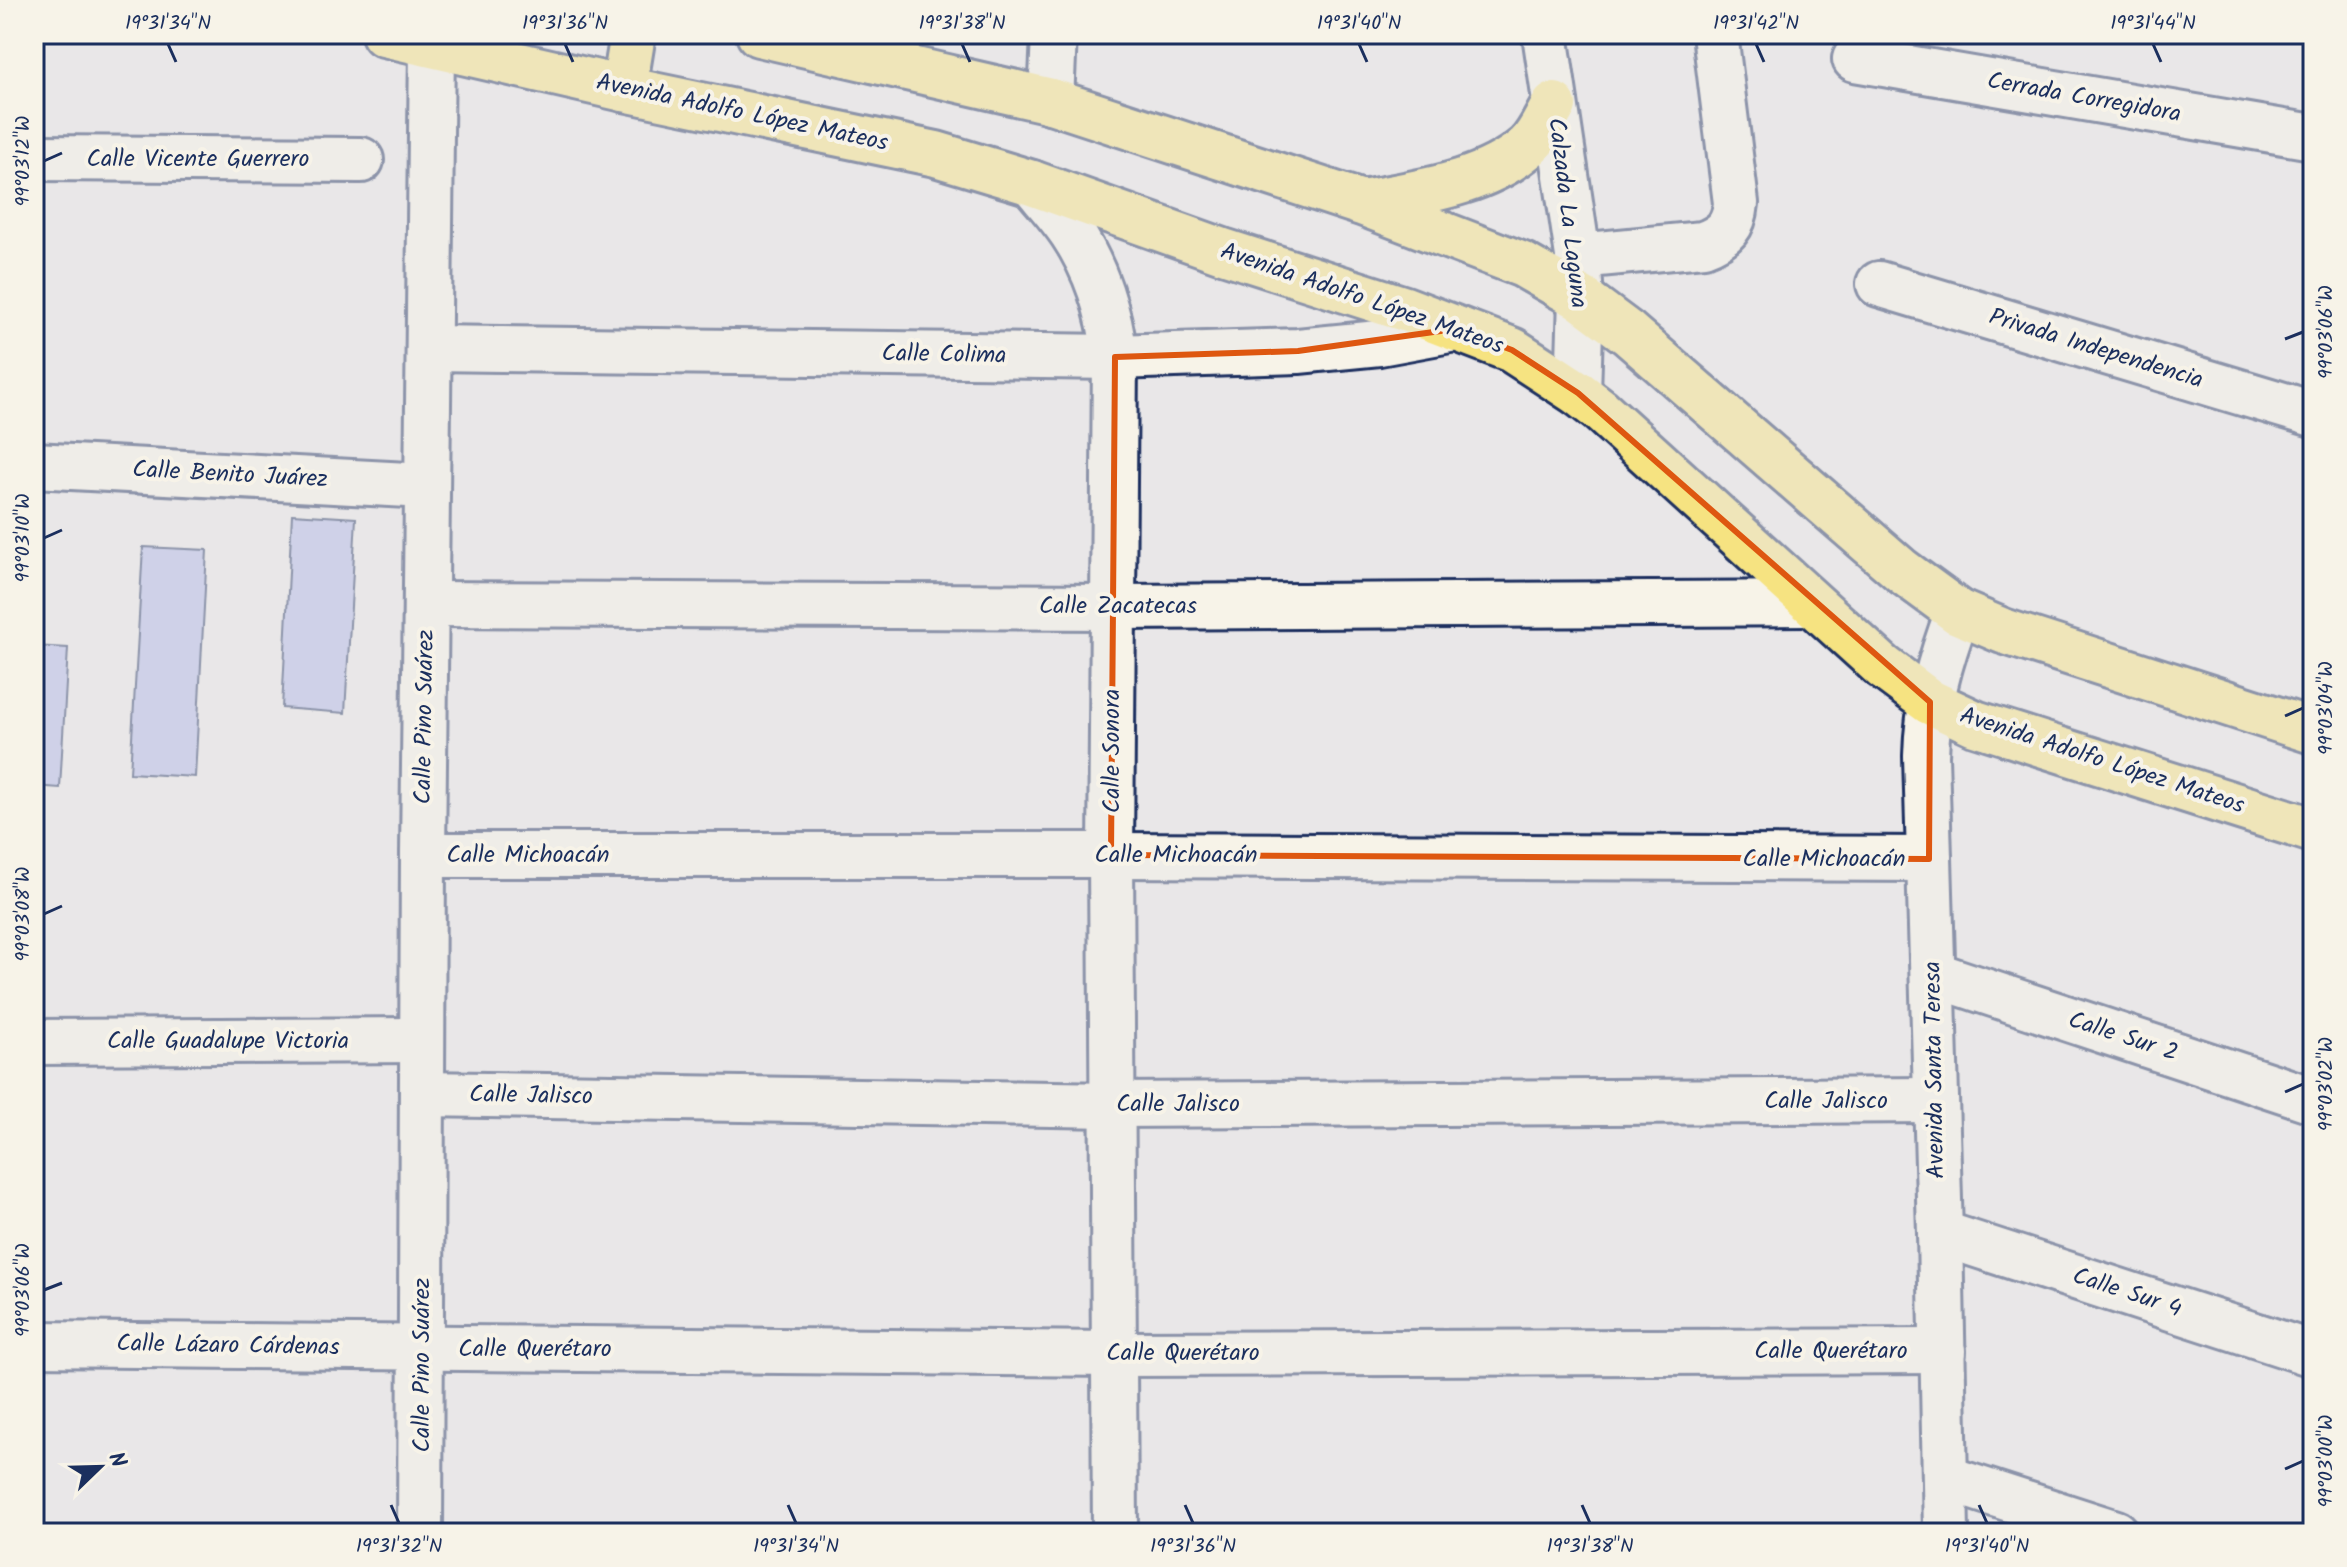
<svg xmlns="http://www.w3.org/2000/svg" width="2347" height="1567" font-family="Kalam,sans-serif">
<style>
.building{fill:#afb7e8;stroke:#1b2f5e;stroke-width:2}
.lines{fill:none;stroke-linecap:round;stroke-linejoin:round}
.minor-casing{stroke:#1b2f5e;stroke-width:50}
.major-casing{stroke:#1b2f5e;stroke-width:50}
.minor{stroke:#f7f3e8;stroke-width:44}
.major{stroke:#f6e381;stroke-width:44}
.marked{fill:none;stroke:#de5710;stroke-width:6;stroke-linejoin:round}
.ticks{fill:none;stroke:#1b2f5e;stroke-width:3}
.labels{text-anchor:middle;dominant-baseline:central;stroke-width:8;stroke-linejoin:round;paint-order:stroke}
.street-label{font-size:24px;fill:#1b2f5e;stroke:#f7f3e8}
.neatline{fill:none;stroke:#1b2f5e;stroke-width:3}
.ticks-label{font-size:20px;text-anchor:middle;fill:#1b2f5e}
</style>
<rect width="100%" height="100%" fill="#e9e7e8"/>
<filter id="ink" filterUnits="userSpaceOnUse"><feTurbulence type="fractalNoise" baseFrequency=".0125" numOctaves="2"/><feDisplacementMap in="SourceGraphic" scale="16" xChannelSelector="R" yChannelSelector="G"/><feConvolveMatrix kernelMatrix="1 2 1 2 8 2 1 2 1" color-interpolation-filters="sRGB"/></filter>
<g filter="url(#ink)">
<g class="building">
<polygon points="292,514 356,518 345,713 282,708"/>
<polygon points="143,547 207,550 195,777 130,773"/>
<polygon points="34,646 68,648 60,788 34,786"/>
</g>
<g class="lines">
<defs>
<g id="minor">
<polyline points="1545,34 1578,256 1581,298 1578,393"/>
<polyline points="1855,59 2313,137"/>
<polyline points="1051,101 1054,34"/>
<polyline points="34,158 361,160"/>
<path d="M1032,183C1045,199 1060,215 1072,233C1096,269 1110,314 1115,357L1111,855L1115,1533"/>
<path d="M1578,256L1703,244C1725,236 1734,226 1736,203L1715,34"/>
<polyline points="1879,284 2313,414"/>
<polyline points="430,348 1115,357 1298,351 1379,343 1455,329"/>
<polyline points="34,465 427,486"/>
<polyline points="426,604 1113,607 1811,603"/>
<polyline points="423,855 1111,855 1929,859"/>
<polyline points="1933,974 2313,1100"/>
<polyline points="34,1042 422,1040"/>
<polyline points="422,1094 1113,1105 1935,1100"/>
<polyline points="1940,1233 2313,1354"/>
<polyline points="34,1344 1115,1354 1943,1351"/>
<polyline points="1945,1478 2116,1533"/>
<polyline points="420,1533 423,855 432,44"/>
<path d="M1946,1533L1940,1233L1926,756C1927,705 1940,660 1958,612"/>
</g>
<g id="major">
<polyline points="384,34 624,89 936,154 1032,183 1223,251 1405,309 1512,350 1578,393 1600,410 1883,667 1930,702 1975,723 2313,830"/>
<polyline points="759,34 1051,101 1362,203 1523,265 1581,298 1628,333 1902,571 1958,612 2003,631 2313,731"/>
<polyline points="624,89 633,34"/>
<path d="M1363,203C1418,192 1483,185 1527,147C1539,136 1546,118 1554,105"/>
</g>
</defs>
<use href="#minor" class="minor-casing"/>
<use href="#major" class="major-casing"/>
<use href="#minor" class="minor"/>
<use href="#major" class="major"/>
</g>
</g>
<path d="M0 0H2347V1567H0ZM1455,329L1512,350L1578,393L1930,702L1929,859L1111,855L1115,357L1298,351Z" fill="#e9e7e8" fill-opacity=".55" fill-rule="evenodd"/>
<path class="marked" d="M1455,329L1512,350L1578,393L1930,702L1929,859L1111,855L1115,357L1298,351Z"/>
<path class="ticks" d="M168,44L176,62M565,44L573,62M962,44L970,62M1359,44L1367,62M1756,44L1764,62M2153,44L2161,62M44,161L62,153M2285,339L2303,332M44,538L62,530M2285,716L2303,708M44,914L62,906M2285,1092L2303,1084M44,1290L62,1283M2285,1469L2303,1461M391,1505L399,1523M788,1505L796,1523M1185,1505L1193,1523M1582,1505L1590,1523M1979,1505L1987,1523"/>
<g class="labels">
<g class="street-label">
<text transform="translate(2084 98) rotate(10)">Cerrada Corregidora</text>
<text transform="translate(742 113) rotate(12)">Avenida Adolfo López Mateos</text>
<text x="198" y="159">Calle Vicente Guerrero</text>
<text transform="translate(1567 213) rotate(83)">Calzada La Laguna</text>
<text transform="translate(1362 299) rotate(19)">Avenida Adolfo López Mateos</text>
<text transform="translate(2096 349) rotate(17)">Privada Independencia</text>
<text transform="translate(944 355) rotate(1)">Calle Colima</text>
<text transform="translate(230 475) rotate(3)">Calle Benito Juárez</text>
<text x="1118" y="606">Calle Zacatecas</text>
<text transform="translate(425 717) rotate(-89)">Calle Pino Suárez</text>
<text transform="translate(1112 751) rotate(-90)">Calle Sonora</text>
<text transform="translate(2102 761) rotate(18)">Avenida Adolfo López Mateos</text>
<text x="528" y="855">Calle Michoacán</text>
<text x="1176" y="855">Calle Michoacán</text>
<text x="1824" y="859">Calle Michoacán</text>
<text transform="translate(2123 1037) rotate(18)">Calle Sur 2</text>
<text x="228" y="1041">Calle Guadalupe Victoria</text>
<text transform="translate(1935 1070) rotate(-91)">Avenida Santa Teresa</text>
<text transform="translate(531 1096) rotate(1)">Calle Jalisco</text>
<text x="1826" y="1101">Calle Jalisco</text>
<text x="1178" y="1104">Calle Jalisco</text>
<text transform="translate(2127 1293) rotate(18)">Calle Sur 4</text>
<text transform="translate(228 1346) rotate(1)">Calle Lázaro Cárdenas</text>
<text x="535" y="1349">Calle Querétaro</text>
<text x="1831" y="1351">Calle Querétaro</text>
<text x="1183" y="1353">Calle Querétaro</text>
<text transform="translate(422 1365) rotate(-90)">Calle Pino Suárez</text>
</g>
</g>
<rect width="2347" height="1567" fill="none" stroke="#f7f3e8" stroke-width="88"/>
<g transform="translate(100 1467) rotate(67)" stroke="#f7f3e8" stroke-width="6" paint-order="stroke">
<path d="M0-6L14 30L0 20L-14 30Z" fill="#1b2f5e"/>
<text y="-12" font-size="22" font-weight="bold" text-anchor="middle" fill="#1b2f5e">N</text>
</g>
<rect x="44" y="44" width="2259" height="1479" class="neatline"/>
<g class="ticks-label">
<text x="168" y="29">19°31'34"N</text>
<text x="565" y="29">19°31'36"N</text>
<text x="962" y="29">19°31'38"N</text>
<text x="1359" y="29">19°31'40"N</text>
<text x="1756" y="29">19°31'42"N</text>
<text x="2153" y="29">19°31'44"N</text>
<text transform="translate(22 161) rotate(-90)" y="7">99°03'12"W</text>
<text transform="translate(2325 332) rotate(-90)" y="7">99°03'06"W</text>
<text transform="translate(22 538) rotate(-90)" y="7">99°03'10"W</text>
<text transform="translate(2325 708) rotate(-90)" y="7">99°03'04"W</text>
<text transform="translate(22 914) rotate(-90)" y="7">99°03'08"W</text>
<text transform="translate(2325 1084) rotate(-90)" y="7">99°03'02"W</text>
<text transform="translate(22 1290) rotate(-90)" y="7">99°03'06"W</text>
<text transform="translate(2325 1461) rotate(-90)" y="7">99°03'00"W</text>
<text x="399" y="1552">19°31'32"N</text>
<text x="796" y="1552">19°31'34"N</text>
<text x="1193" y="1552">19°31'36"N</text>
<text x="1590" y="1552">19°31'38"N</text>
<text x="1987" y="1552">19°31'40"N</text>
</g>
</svg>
